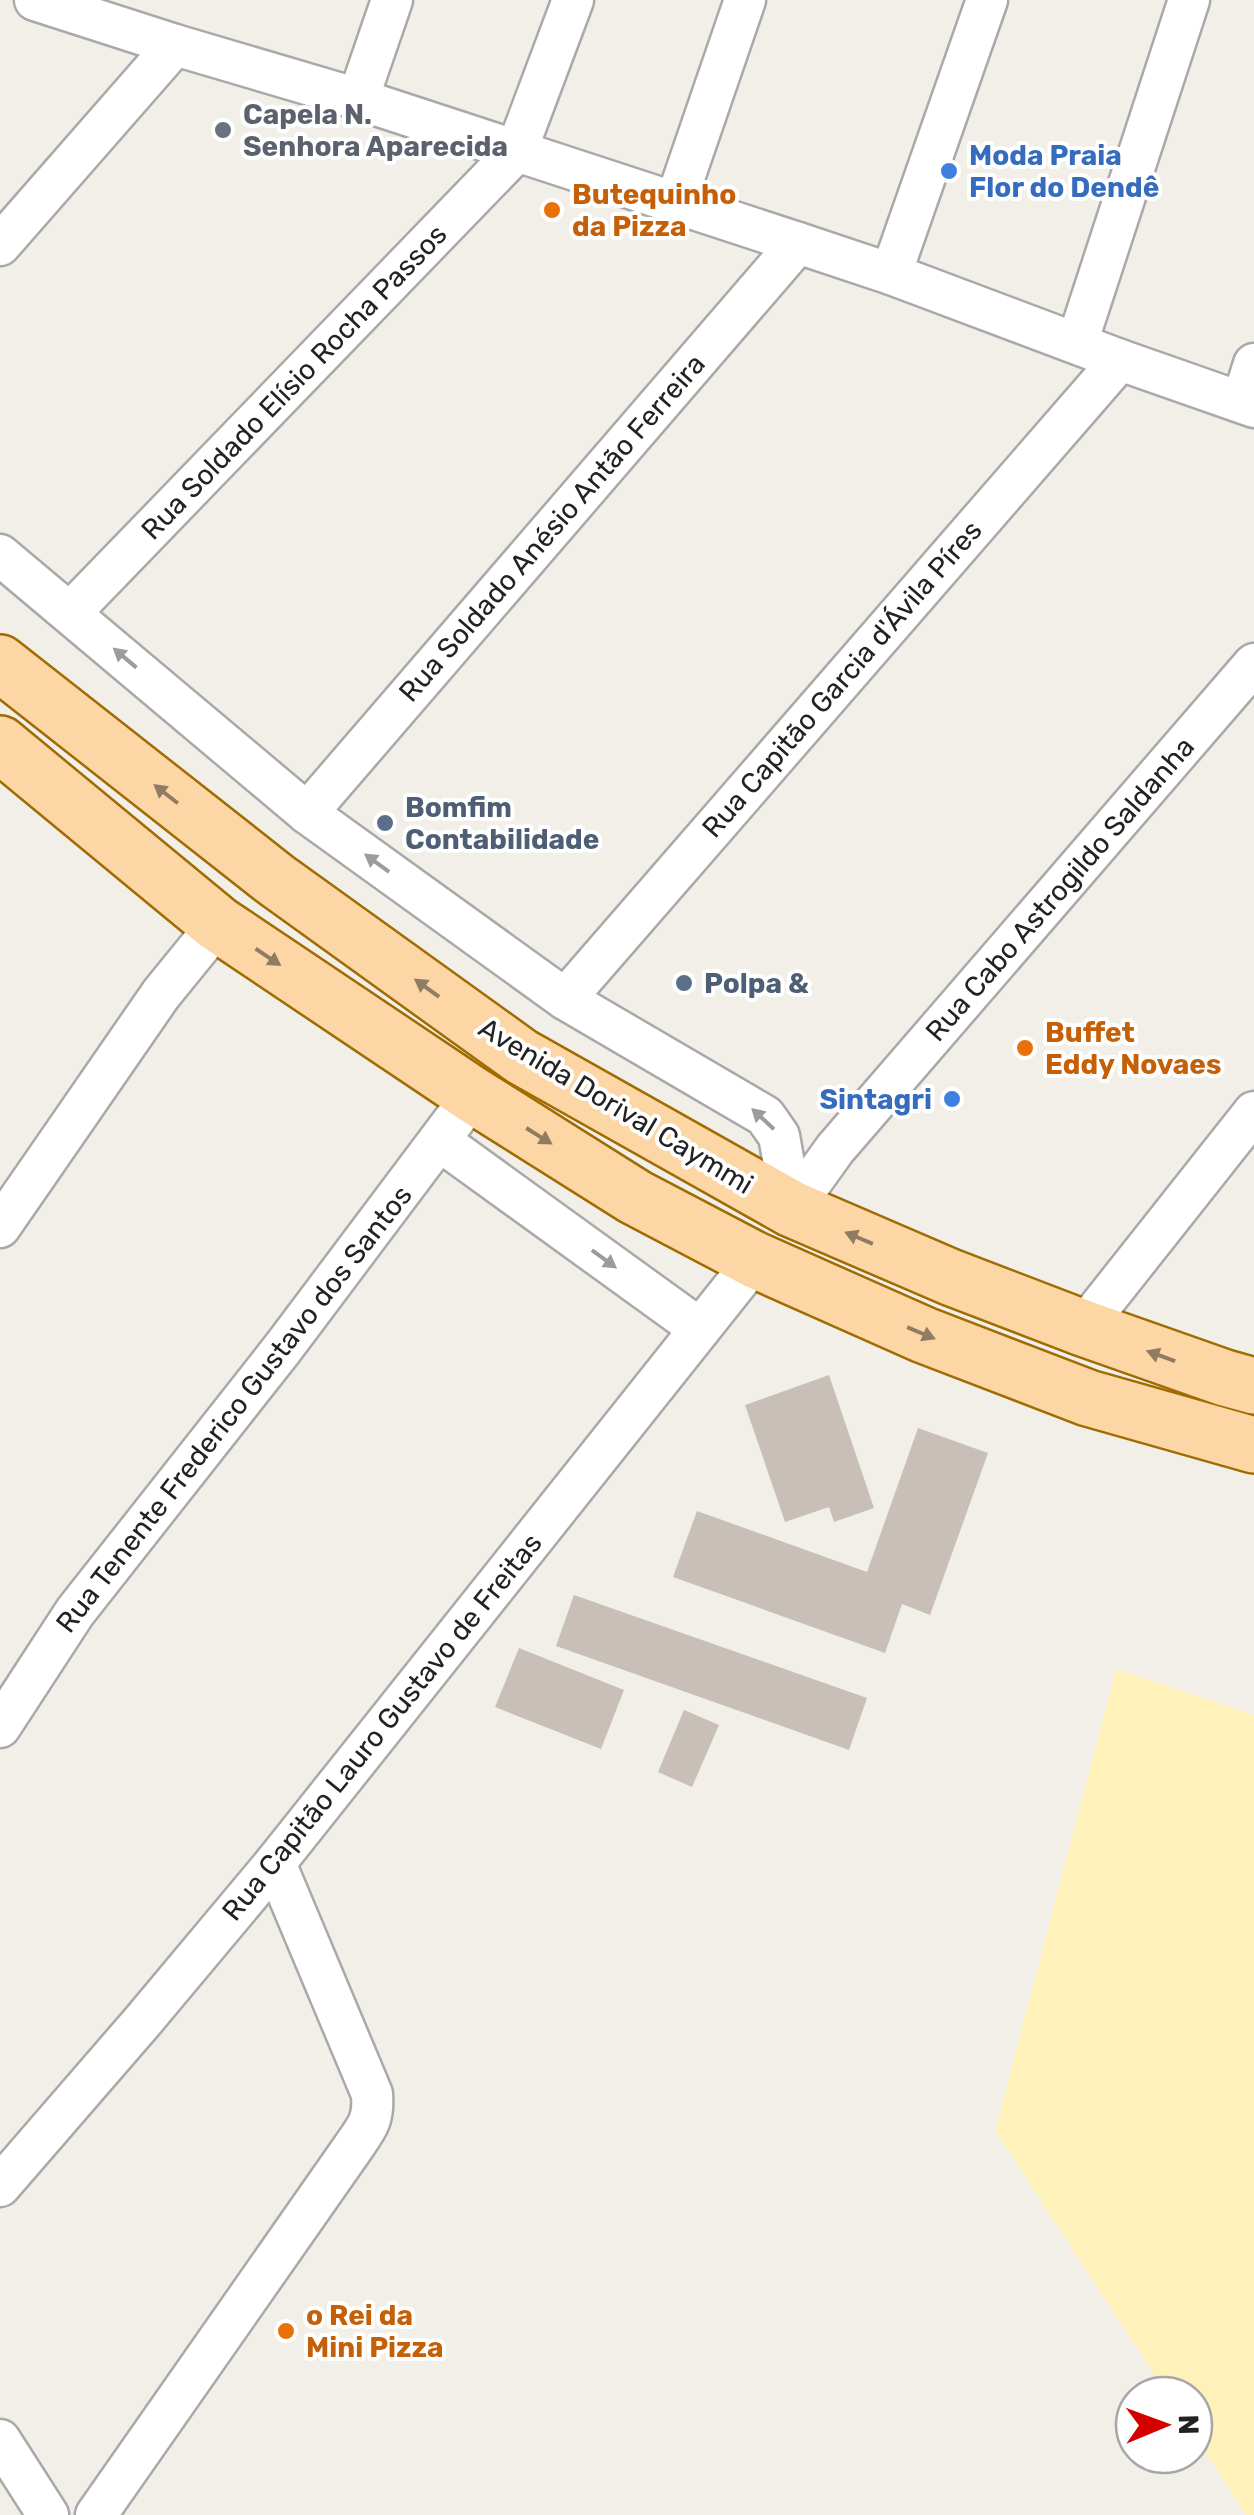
<svg xmlns="http://www.w3.org/2000/svg" width="1254" height="2515" font-family="Rubik,sans-serif">
<style>
.sand{fill:#fff1ba}
.building{fill:#c7bfb8}
.lines{fill:none;stroke-linecap:round;stroke-linejoin:round}
.minor-casing{stroke:#a9a9a9;stroke-width:45}
.primary-casing{stroke:#a06b00;stroke-width:60}
.minor{stroke:#fff;stroke-width:40}
.primary{stroke:#fcd6a4;stroke-width:55}
.oneway{fill:#9c9c9c}
.oneway2{fill:#8f7c63}
.worship-dot{fill:#6b7280;stroke:#fff;stroke-width:4}
.shop-dot{fill:#3f7fe0;stroke:#fff;stroke-width:4}
.food-dot{fill:#e8710a;stroke:#fff;stroke-width:4}
.service-dot{fill:#5c6f8a;stroke:#fff;stroke-width:4}
.labels{text-anchor:middle;dominant-baseline:central;stroke-width:8;stroke-linejoin:round;paint-order:stroke}
.worship-label{font-size:28px;font-weight:bold;fill:#5b616d;stroke:#fff;text-anchor:start}
.shop-label{font-size:28px;font-weight:bold;fill:#366cbe;stroke:#fff;text-anchor:start}
.food-label{font-size:28px;font-weight:bold;fill:#c56008;stroke:#fff;text-anchor:start}
.street-label{font-size:28px;fill:#222;stroke:#fff}
.service-label{font-size:28px;font-weight:bold;fill:#4e5e75;stroke:#fff;text-anchor:start}
</style>
<rect width="100%" height="100%" fill="#f2efe9"/>
<polygon class="sand" points="1116,1669 1254,1715 1254,2515 1246,2515 1194,2435 1194,2395 1168,2395 995,2131"/>
<g class="building">
<polygon points="829,1375 874,1508 834,1522 829,1507 785,1522 745,1405"/>
<polygon points="918,1428 988,1453 930,1615 902,1604 885,1653 673,1577 697,1511 867,1572"/>
<polygon points="574,1595 867,1698 849,1750 556,1646"/>
<polygon points="519,1648 624,1690 601,1749 495,1707"/>
<polygon points="684,1710 719,1725 692,1787 658,1772"/>
</g>
<g class="lines">
<defs>
<g id="minor">
<polyline points="35,0 175,45 358,99 798,243 891,274 1120,360 1254,407"/>
<polyline points="358,99 392,0"/>
<polyline points="675,204 745,0"/>
<polyline points="0,245 175,45"/>
<polyline points="891,274 987,0"/>
<polyline points="1077,343 1189,0"/>
<polyline points="1242,402 1254,364"/>
<polyline points="0,555 307,813 565,999 765,1116 779,1136 792,1209"/>
<polyline points="71,612 516,152 573,0"/>
<polyline points="307,813 798,243"/>
<polyline points="565,999 1120,360"/>
<polyline points="440,1141 700,1329"/>
<polyline points="792,1209 835,1149 1254,664"/>
<polyline points="0,1227 161,994 218,924"/>
<polyline points="1083,1328 1254,1112"/>
<polyline points="0,1727 75,1612 283,1348 473,1095"/>
<polyline points="0,2186 142,2022 275,1863 755,1260"/>
<polyline points="0,2440 48,2515"/>
<path d="M96,2515L352,2149C367,2127 374,2121 372,2094L275,1863"/>
</g>
<g id="primary">
<polyline points="0,663 276,880 522,1057 792,1209 950,1277 1083,1328 1225,1378 1254,1386"/>
<polyline points="0,744 218,924 473,1095 635,1197 755,1260 924,1335 1088,1398 1254,1445"/>
</g>
</defs>
<use href="#minor" class="minor-casing"/>
<use href="#primary" class="primary-casing"/>
<use href="#minor" class="minor"/>
<use href="#primary" class="primary"/>
</g>
<defs><path id="oneway-solid" d="M-6-.8H1V-3.2L6.5 0L1 3.2V.8H-6Z" transform="scale(2.5)"/></defs>
<g class="oneway">
<use href="#oneway-solid" transform="translate(125 658) rotate(-140)"/>
<use href="#oneway-solid" transform="translate(377 863) rotate(-144)"/>
<use href="#oneway-solid" transform="translate(763 1119) rotate(-137)"/>
<use href="#oneway-solid" transform="translate(604 1259) rotate(36)"/>
</g>
<g class="oneway2">
<use href="#oneway-solid" transform="translate(166 794) rotate(-142)"/>
<use href="#oneway-solid" transform="translate(268 957) rotate(34)"/>
<use href="#oneway-solid" transform="translate(427 988) rotate(-144)"/>
<use href="#oneway-solid" transform="translate(539 1136) rotate(32)"/>
<use href="#oneway-solid" transform="translate(859 1238) rotate(-157)"/>
<use href="#oneway-solid" transform="translate(921 1333) rotate(23)"/>
<use href="#oneway-solid" transform="translate(1161 1356) rotate(-160)"/>
</g>
<circle class="worship-dot" cx="223" cy="130" r="10"/>
<g class="shop-dot">
<circle cx="949" cy="171" r="10"/>
<circle cx="952" cy="1099" r="10"/>
</g>
<g class="food-dot">
<circle cx="552" cy="210" r="10"/>
<circle cx="1025" cy="1048" r="10"/>
<circle cx="286" cy="2331" r="10"/>
</g>
<g class="service-dot">
<circle cx="385" cy="823" r="10"/>
<circle cx="684" cy="983" r="10"/>
</g>
<g class="labels">
<g class="worship-label">
<text x="243" y="114">Capela N.<tspan x="243" dy="32">Senhora Aparecida</tspan></text>
</g>
<g class="shop-label">
<text x="969" y="155">Moda Praia<tspan x="969" dy="32">Flor do Dendê</tspan></text>
<text x="932" y="1099" text-anchor="end">Sintagri</text>
</g>
<g class="food-label">
<text x="572" y="194">Butequinho<tspan x="572" dy="32">da Pizza</tspan></text>
<text x="1045" y="1032">Buffet<tspan x="1045" dy="32">Eddy Novaes</tspan></text>
<text x="306" y="2315">o Rei da<tspan x="306" dy="32">Mini Pizza</tspan></text>
</g>
<g class="street-label">
<text transform="translate(294 382) rotate(-46)">Rua Soldado Elísio Rocha Passos</text>
<text transform="translate(552 528) rotate(-49)">Rua Soldado Anésio Antão Ferreira</text>
<text transform="translate(842 679) rotate(-49)">Rua Capitão Garcia d'Ávila Píres</text>
<text transform="translate(1060 889) rotate(-49)">Rua Cabo Astrogildo Saldanha</text>
<text transform="translate(616 1106) rotate(31)">Avenida Dorival Caymmi</text>
<text transform="translate(234 1409) rotate(-52)">Rua Tenente Frederico Gustavo dos Santos</text>
<text transform="translate(382 1727) rotate(-51)">Rua Capitão Lauro Gustavo de Freitas</text>
</g>
<g class="service-label">
<text x="405" y="807">Bomfim<tspan x="405" dy="32">Contabilidade</tspan></text>
<text x="704" y="983">Polpa &amp;</text>
</g>
</g>
<g transform="translate(1164 2425) rotate(89)"><circle r="48" fill="#ffffff" stroke="#a7a7a7" stroke-width="2.5"/>
<path d="M0-8L18 38L0 25L-18 38Z" fill="#d40000"/>
<text y="-15" font-size="28" font-weight="bold" text-anchor="middle" fill="#222222">N</text>
</g>
</svg>
